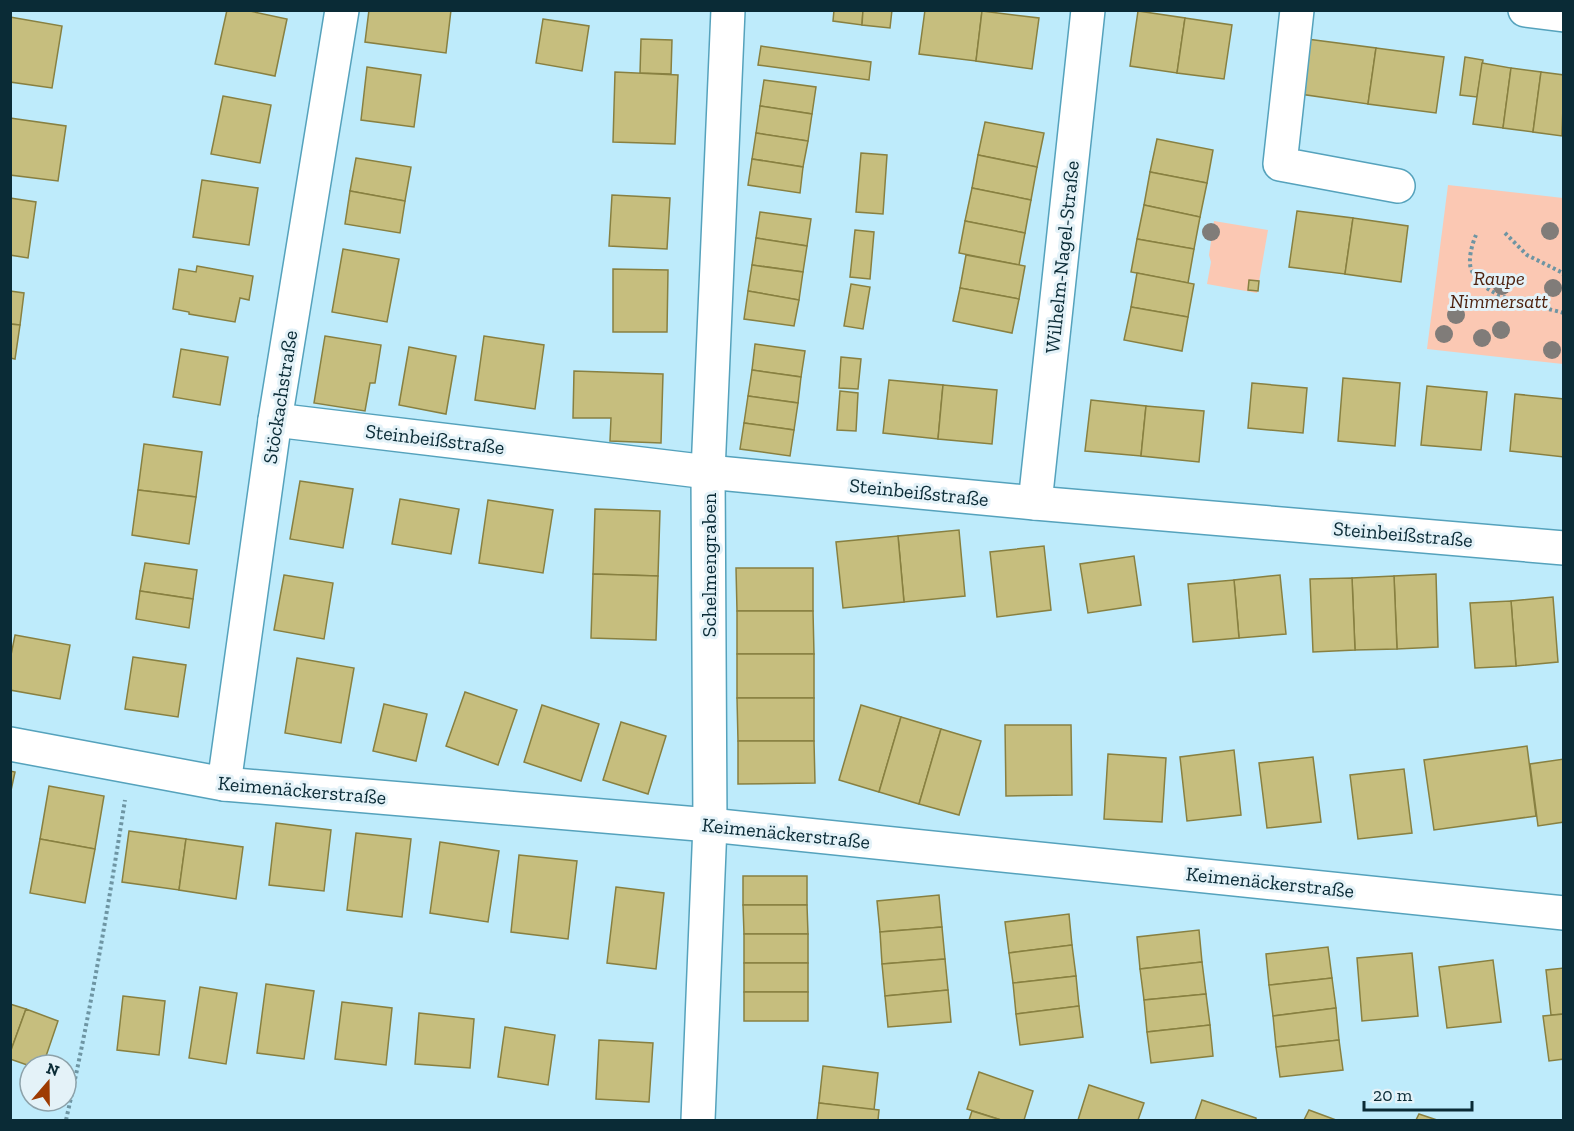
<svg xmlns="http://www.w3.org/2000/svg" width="1574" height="1131" font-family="'Zilla Slab',serif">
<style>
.green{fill:#fbc8b3}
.building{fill:#c6be7e;stroke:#888041;stroke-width:1.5}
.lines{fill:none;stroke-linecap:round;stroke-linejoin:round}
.minor-casing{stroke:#55a2bc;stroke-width:36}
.path{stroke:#6e95a3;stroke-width:4;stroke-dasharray:3 3;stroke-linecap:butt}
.minor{stroke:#fff;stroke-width:33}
.tree{fill:#807c79}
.labels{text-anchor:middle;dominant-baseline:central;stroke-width:6;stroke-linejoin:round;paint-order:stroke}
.street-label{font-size:20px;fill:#0a2b36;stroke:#e4f2f8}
.park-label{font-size:20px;font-style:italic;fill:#4d210e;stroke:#e4f2f8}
</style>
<rect width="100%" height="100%" fill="#beebfb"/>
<g class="green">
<polygon points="1448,185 1563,198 1563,364 1427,349"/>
<polygon points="1214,221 1268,230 1257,293 1207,284 1211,262 1209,255"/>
</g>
<g class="building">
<polygon points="227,10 245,10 287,19 275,76 215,64"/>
<polygon points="369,10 451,10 446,53 365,42"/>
<polygon points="834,10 863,10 862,25 833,21"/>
<polygon points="863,10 892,10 890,28 862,25"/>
<polygon points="925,10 982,11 976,61 919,54"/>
<polygon points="982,11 1039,18 1032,69 976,61"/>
<polygon points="1138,11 1185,18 1177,73 1130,66"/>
<polygon points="10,17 62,26 52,88 10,82"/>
<polygon points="1185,18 1232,25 1224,79 1177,73"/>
<polygon points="543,19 589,26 582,71 536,63"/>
<polygon points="641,39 672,40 671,74 640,73"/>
<polygon points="1307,39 1376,48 1368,104 1300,94"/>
<polygon points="761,46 871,62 869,80 758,65"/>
<polygon points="1376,48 1444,57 1436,113 1368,104"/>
<polygon points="1465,57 1483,60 1477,97 1460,95"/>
<polygon points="1482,63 1511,68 1503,128 1473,124"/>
<polygon points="367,67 421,75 414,127 361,120"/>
<polygon points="1511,68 1541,72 1533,132 1503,128"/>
<polygon points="615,72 678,75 675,144 613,142"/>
<polygon points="1541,72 1564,75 1562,136 1533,132"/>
<polygon points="764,80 816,87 812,114 760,106"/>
<polygon points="223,96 271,105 260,163 211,154"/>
<polygon points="760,106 812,114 808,141 756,133"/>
<polygon points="10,118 66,126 58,181 10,175"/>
<polygon points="985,122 1044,133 1037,167 978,155"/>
<polygon points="756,133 808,141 803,167 752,159"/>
<polygon points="1157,139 1213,150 1207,183 1150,172"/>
<polygon points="861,153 887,155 883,214 856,212"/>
<polygon points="978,155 1037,167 1031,200 972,188"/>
<polygon points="356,158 411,167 405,201 350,191"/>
<polygon points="752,159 803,167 800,193 748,185"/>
<polygon points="1150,172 1207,183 1200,217 1144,205"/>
<polygon points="202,180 258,188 249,245 193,237"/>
<polygon points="972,188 1031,200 1025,233 965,221"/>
<polygon points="350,191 405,201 400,233 345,224"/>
<polygon points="612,195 670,198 667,249 609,246"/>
<polygon points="10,198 36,202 28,258 10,255"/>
<polygon points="1144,205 1200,217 1194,249 1137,239"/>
<polygon points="1297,211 1353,218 1345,274 1289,267"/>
<polygon points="760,212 811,219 807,246 756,238"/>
<polygon points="1353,218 1408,226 1401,282 1345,274"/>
<polygon points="965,221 1025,233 1019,265 959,253"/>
<polygon points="855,230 874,232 870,279 850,277"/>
<polygon points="756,238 807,246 803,272 752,265"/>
<polygon points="1137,239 1194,249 1188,283 1131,272"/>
<polygon points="343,249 399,259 387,322 332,312"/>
<polygon points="966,255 1025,266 1019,299 960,288"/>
<polygon points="752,265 803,272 799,300 748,291"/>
<polygon points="197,266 253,276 249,300 240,298 235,322 189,314 189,312 173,309 179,269 196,272"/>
<polygon points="613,269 668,270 667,332 613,332"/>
<polygon points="1137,273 1194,284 1188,317 1131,307"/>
<polygon points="1249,280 1259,281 1258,291 1248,290"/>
<polygon points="851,284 870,287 863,329 844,326"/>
<polygon points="960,288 1019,299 1012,333 953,321"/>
<polygon points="10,291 24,293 20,325 10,324"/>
<polygon points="748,291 799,300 794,326 744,319"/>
<polygon points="1131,307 1188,317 1182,351 1124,340"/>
<polygon points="10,324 20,325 15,359 10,358"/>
<polygon points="325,336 381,345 375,383 370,383 365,411 314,403"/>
<polygon points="484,336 544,345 535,409 475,400"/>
<polygon points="755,344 805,351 801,377 752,370"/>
<polygon points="409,347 456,356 446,414 399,405"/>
<polygon points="181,349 228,357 220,405 173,397"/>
<polygon points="841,357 861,359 858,389 839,388"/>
<polygon points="752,370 801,377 798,403 748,396"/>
<polygon points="574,371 663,374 661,443 610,441 611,418 573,418"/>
<polygon points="1343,378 1400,383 1395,446 1338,441"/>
<polygon points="889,380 943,385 938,439 883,433"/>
<polygon points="1252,383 1307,388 1303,433 1248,428"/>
<polygon points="943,385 997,390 992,444 938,439"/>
<polygon points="1427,386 1487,392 1481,450 1421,445"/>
<polygon points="840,391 858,393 856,431 837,430"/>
<polygon points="1515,394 1564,399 1564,457 1510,451"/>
<polygon points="748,396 798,403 794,430 744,423"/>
<polygon points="1091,400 1146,406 1141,456 1085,451"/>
<polygon points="1146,406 1204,411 1199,462 1141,456"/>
<polygon points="744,423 794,430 790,456 740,449"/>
<polygon points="144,444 202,452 196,497 138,490"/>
<polygon points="300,481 353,489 343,548 290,539"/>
<polygon points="138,490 196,497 189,544 132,535"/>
<polygon points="400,499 459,509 451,554 392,544"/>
<polygon points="488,500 553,510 543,573 479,563"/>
<polygon points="595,509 660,511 658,576 593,574"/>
<polygon points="959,530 965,596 904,602 898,536"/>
<polygon points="898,536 904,602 843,608 836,542"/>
<polygon points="1044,546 1051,610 997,617 990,552"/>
<polygon points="1134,556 1141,605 1088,613 1080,564"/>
<polygon points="145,563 197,570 193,599 140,591"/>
<polygon points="736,568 813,568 813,611 737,611"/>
<polygon points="593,574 658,576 656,640 591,638"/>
<polygon points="1436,574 1438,647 1397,649 1394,576"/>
<polygon points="284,575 333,583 324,639 274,630"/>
<polygon points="1280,575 1286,634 1239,638 1234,580"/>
<polygon points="1394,576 1397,649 1355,650 1352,578"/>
<polygon points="1352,578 1355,650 1313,652 1310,579"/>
<polygon points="1234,580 1239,638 1193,642 1188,584"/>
<polygon points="140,591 193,599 189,628 136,619"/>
<polygon points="1553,597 1558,662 1516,666 1511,601"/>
<polygon points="1511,601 1516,666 1475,668 1470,603"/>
<polygon points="737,611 813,611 814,654 737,654"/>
<polygon points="15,635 70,645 60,699 10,690 10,660"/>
<rect x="737" y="654" width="77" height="44"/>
<polygon points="133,657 186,665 178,717 125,709"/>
<polygon points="297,658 354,668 341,743 285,733"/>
<polygon points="465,692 517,710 498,765 446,746"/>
<polygon points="737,698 814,698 814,741 738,741"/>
<polygon points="384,704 427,714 416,761 373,751"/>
<polygon points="542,705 599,724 581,781 524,762"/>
<polygon points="861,705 901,717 879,792 839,780"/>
<polygon points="901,717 941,729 919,804 879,792"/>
<polygon points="621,722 666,736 648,794 603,780"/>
<polygon points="1005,725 1071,725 1072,795 1006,796"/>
<polygon points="941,729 981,741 959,815 919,804"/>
<polygon points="738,741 814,741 815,783 738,784"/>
<polygon points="1527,746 1536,816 1434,830 1424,760"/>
<polygon points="1234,750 1241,815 1187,821 1180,757"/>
<polygon points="1108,754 1166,758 1162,822 1104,819"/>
<polygon points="1313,757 1321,822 1267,828 1259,763"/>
<polygon points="1564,759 1564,822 1538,826 1530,764"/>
<polygon points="1404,769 1412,833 1358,839 1350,775"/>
<polygon points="10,771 15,772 10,795"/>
<polygon points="49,786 104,796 95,849 40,839"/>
<polygon points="276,823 331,830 324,891 269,885"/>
<polygon points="129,831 186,839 179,890 122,882"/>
<polygon points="356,833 411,839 402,917 347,910"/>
<polygon points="40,839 95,849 85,903 30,893"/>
<polygon points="186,839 243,847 236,899 179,890"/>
<polygon points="440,842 499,851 488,922 430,913"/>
<polygon points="519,855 577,861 568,939 511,932"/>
<rect x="743" y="876" width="64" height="29"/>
<polygon points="616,887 664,893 656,969 607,963"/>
<polygon points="939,895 942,927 880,932 877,901"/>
<polygon points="743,905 807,905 808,934 744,934"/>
<polygon points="1069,914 1072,945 1009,953 1005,922"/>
<polygon points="942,927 945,959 882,964 880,932"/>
<polygon points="1199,930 1202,962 1140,969 1137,937"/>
<rect x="744" y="934" width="64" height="29"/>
<polygon points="1072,945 1076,976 1013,983 1009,953"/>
<polygon points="1328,947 1332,978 1269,985 1266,954"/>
<polygon points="1412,953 1418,1016 1362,1021 1357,958"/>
<polygon points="945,959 948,990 885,996 882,964"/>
<polygon points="1493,960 1501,1022 1447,1028 1439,967"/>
<polygon points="1202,962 1206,994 1144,1000 1140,969"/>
<rect x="744" y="963" width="64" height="29"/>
<polygon points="1564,968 1564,1014 1551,1015 1546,970"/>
<polygon points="1076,976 1079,1006 1016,1014 1013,983"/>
<polygon points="1332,978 1336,1008 1273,1016 1269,985"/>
<polygon points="266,984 314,991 304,1059 257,1053"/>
<polygon points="200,987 237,993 226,1064 189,1058"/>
<polygon points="948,990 951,1022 888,1027 885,996"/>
<rect x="744" y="992" width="64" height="29"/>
<polygon points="1206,994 1210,1025 1147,1032 1144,1000"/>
<polygon points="123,996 165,1001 159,1055 117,1050"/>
<polygon points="342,1002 392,1008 386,1065 335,1059"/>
<polygon points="10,1004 26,1009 10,1053"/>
<polygon points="1079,1006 1083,1037 1020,1045 1016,1014"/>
<polygon points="1336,1008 1339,1040 1276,1047 1273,1016"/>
<polygon points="26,1009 58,1021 43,1065 30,1066 10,1059 10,1053"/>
<polygon points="419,1013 474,1019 470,1068 415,1064"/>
<polygon points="1564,1014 1564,1059 1549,1061 1543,1016"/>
<polygon points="1210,1025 1213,1056 1151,1063 1147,1032"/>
<polygon points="505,1027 555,1035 548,1085 498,1077"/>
<polygon points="599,1040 653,1043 649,1102 596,1099"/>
<polygon points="1339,1040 1343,1070 1280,1077 1276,1047"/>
<polygon points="823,1066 878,1073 874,1110 819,1103"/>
<polygon points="979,1072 1033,1091 1024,1120 1001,1120 967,1109"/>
<polygon points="1089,1085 1144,1103 1138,1120 1078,1120"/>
<polygon points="1202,1100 1256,1118 1256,1120 1195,1120"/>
<polygon points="819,1103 879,1110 878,1120 817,1120"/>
<polygon points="1309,1110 1336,1120 1304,1120"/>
<polygon points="972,1111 1001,1120 969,1120"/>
<polygon points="1419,1114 1437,1120 1416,1120"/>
</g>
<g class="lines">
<defs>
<g id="minor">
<polyline points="1297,10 1280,164 1398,186"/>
<polyline points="1525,10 1564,15"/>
<polyline points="275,420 708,472 1035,503 1564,548"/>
<polyline points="1035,503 1088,10"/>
<polyline points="10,744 224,784 710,825 1564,913"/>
<polyline points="224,784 275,420 342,10"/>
<polyline points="698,1120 710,825 708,472 728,10"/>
</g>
</defs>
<use href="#minor" class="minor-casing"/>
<g class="path">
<polyline points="1505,233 1527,255 1561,272 1564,275"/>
<path d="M1476,235C1472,244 1467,262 1472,271C1488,302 1534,304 1564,313"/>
<path d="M66,1120C90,1015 108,908 125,800"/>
</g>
<use href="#minor" class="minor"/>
</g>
<g class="tree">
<circle cx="1550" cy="231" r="9"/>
<circle cx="1211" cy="232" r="9"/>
<circle cx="1502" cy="286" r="9"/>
<circle cx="1553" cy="288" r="9"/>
<circle cx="1456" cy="315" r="9"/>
<circle cx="1501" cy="330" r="9"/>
<circle cx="1444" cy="334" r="9"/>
<circle cx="1482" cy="338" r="9"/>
<circle cx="1552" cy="350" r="9"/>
</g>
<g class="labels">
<g class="street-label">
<text transform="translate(1062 257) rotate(-84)">Wilhelm-Nagel-Straße</text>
<text transform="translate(280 397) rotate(-81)">Stöckachstraße</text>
<text transform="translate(435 439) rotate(7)">Steinbeißstraße</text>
<text transform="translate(919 492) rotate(6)">Steinbeißstraße</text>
<text transform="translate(1403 534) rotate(5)">Steinbeißstraße</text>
<text transform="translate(709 565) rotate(-90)">Schelmengraben</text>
<text transform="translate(302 790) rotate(5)">Keimenäckerstraße</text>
<text transform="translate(786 833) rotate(6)">Keimenäckerstraße</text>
<text transform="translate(1270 882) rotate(6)">Keimenäckerstraße</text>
</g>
<g class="park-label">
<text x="1499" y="278">Raupe<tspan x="1499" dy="23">Nimmersatt</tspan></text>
</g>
</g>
<rect width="1574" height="1131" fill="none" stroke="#0a2b36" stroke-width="24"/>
<g transform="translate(48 1083) rotate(20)"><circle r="28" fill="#e4f2f8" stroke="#8da2aa" stroke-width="1.5"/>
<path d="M0-4.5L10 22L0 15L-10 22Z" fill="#9e3b02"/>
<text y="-9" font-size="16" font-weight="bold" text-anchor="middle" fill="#0a2b36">N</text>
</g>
<path d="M1364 1101v9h108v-9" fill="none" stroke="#0a2b36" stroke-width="3"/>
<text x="1373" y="1101" font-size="18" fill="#0a2b36" stroke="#e4f2f8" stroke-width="4.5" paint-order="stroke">20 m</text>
</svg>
